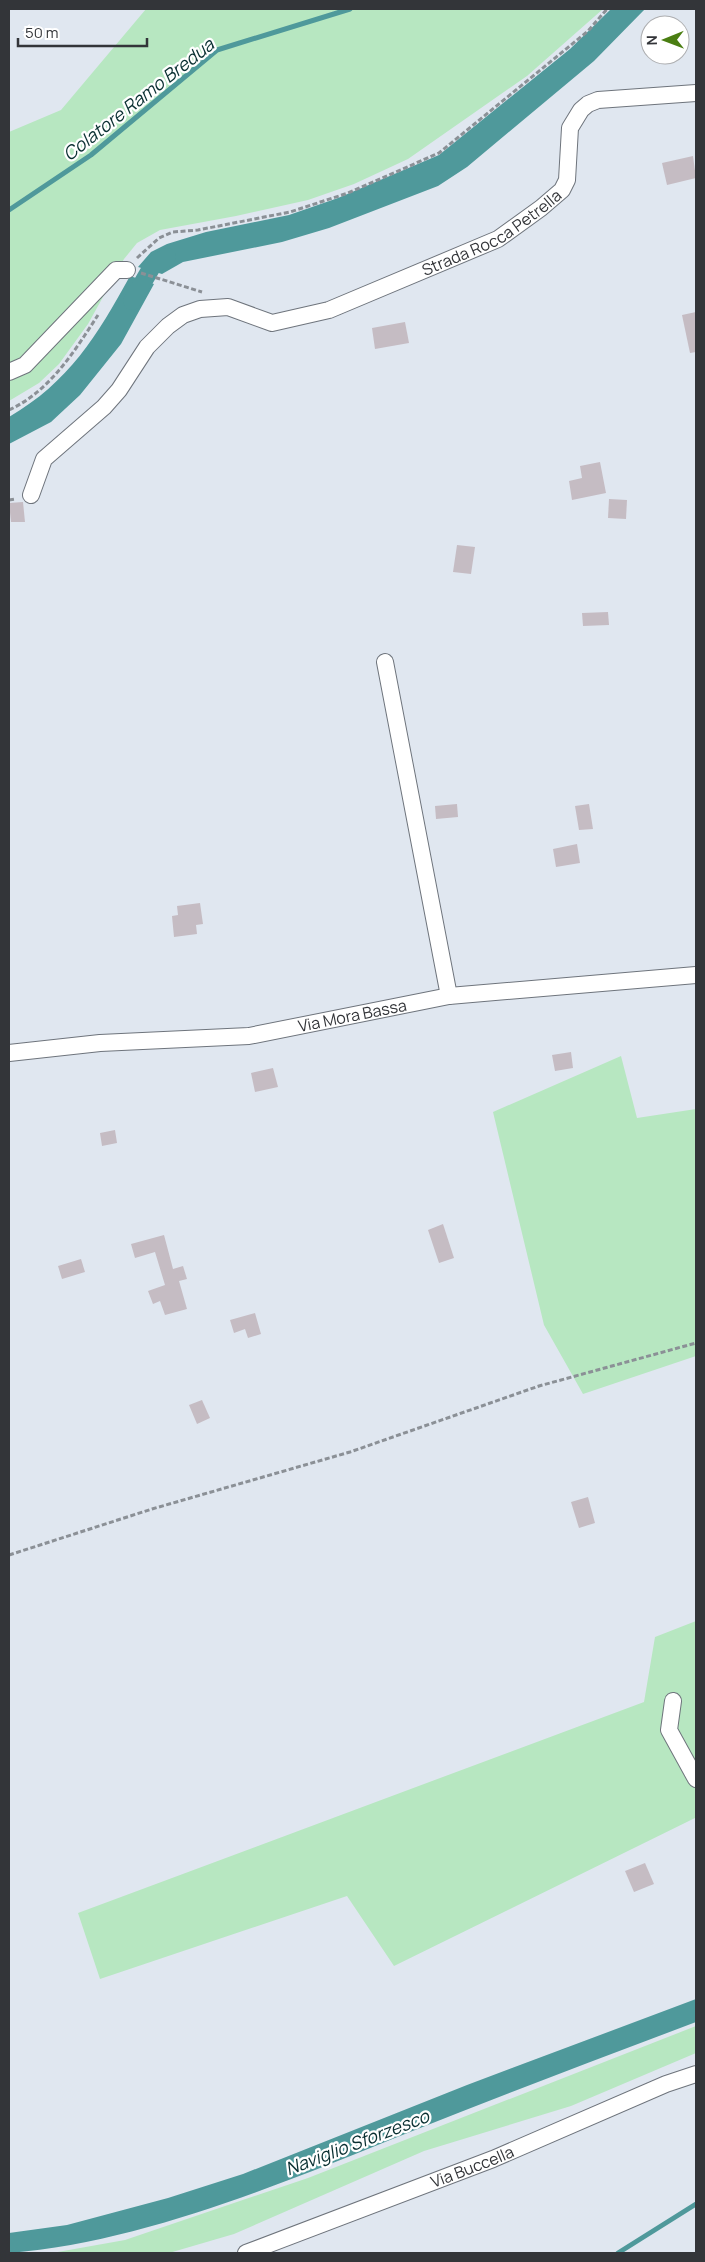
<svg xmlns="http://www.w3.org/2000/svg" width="705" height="2262" font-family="Manrope,sans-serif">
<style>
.green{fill:#b7e7c1}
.water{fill:#4f999b}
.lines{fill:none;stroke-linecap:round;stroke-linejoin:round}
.stream{stroke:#4f999b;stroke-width:5}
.canal{stroke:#4f999b;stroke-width:18}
.building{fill:#c5bcc3}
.street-casing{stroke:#6e747c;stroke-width:18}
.path{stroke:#8b9096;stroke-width:3;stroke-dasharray:5 2.5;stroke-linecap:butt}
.street{stroke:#fff;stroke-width:16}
.labels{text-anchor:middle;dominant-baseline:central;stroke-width:4.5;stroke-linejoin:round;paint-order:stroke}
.street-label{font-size:16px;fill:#333539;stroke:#fff}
.water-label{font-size:18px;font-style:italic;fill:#092f31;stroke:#fff}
</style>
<rect width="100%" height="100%" fill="#e0e7f0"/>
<g class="green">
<polygon points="146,9 603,9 527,76 408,159 354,184 308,200 236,216 160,230 137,243 124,259 88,324 59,364 39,383 9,401 9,132 61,110"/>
<polygon points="621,1056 637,1118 696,1109 696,1356 583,1394 544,1325 493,1112"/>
<polygon points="696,1621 696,1820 695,1818 394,1966 347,1896 100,1979 78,1913 644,1702 655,1637"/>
<polygon points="696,2026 696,2053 571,2106 424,2151 234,2234 169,2253 52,2253 125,2240 308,2178"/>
</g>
<g class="water">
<polygon points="611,9 645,9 594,61 467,167 438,186 329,228 282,242 183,262 162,274 138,267 151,252 167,244 206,232 289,215 338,198 439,155 570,49"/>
<path d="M130,276L154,284L121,344L80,395L51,422L9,444V417C69,382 97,336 130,276Z"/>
<path d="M696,1999V2022C601,2058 505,2094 410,2132C285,2182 144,2242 9,2253V2233L67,2225L168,2198L243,2174L467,2085Z"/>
</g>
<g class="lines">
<g class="stream">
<polyline points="9,210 91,155 217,50 350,9"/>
<polyline points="618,2253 696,2204"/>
</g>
<polyline class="canal" points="132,301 153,265 167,257"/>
</g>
<g class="building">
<polygon points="693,156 696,178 667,185 662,163"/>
<polygon points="696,312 696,352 690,353 682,315"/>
<polygon points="405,322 409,343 375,349 372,328"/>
<polygon points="600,462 606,493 572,500 569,481 582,478 580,466"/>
<polygon points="609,499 627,500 626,519 608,518"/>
<polygon points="23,502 25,522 11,522 9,503"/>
<polygon points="457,545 475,547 471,574 453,572"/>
<polygon points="608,612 609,625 583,626 582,613"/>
<polygon points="457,804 458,817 436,819 435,806"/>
<polygon points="589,804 593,829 579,830 575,806"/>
<polygon points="577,844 580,863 556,867 553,849"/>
<polygon points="200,903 203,924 196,925 197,934 174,937 172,916 178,915 177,906"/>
<polygon points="571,1052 573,1068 555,1071 552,1055"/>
<polygon points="273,1068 278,1087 255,1092 251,1073"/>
<polygon points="115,1130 117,1143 102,1146 100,1133"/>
<polygon points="443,1224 454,1258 439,1263 428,1230"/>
<polygon points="164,1235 173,1269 183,1266 187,1279 179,1281 187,1309 165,1315 160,1301 153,1304 148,1291 165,1285 155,1252 135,1258 131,1244"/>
<polygon points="81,1259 85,1272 62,1279 58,1266"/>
<polygon points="255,1313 261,1334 248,1338 245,1329 234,1333 230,1320"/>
<polygon points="202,1400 210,1418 197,1424 189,1405"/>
<polygon points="588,1497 595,1523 579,1528 571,1502"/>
<polygon points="645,1863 654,1884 634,1892 625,1871"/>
</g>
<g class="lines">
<defs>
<g id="street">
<polyline points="9,372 25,365 116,270 127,270"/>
<path id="s1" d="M31,495L44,459L104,407L119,390L147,347L168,326L183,315L200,309L228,307L272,323L329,310L498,239L541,208L562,190L567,180L570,128L581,110L588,104L598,100L696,93"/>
<polyline points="385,662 449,996"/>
<path id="s2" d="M9,1053L100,1043L249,1036L449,996L696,975"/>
<polyline points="673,1701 669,1730 696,1779"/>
<path id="s3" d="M246,2253L493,2159L666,2084L696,2074"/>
</g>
</defs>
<use href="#street" class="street-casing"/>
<g class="path">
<polyline points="137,258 159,238 173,232 198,230 290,212 348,193 439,153 588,31 607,9"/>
<polyline points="141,273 202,292"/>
<path d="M9,410C50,391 74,352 98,315"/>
<polyline points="9,500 16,499"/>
<polyline points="9,1555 152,1509 350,1452 539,1386 696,1343"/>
</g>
<use href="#street" class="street"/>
</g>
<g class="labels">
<g class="street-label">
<text stroke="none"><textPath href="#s1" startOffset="572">Strada Rocca Petrella</textPath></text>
<text stroke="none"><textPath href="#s2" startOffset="346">Via Mora Bassa</textPath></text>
<text stroke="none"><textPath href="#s3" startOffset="242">Via Buccella</textPath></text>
</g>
<g class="water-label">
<text transform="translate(138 99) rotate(-38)">Colatore Ramo Bredua</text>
<text transform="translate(357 2142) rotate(-21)">Naviglio Sforzesco</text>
</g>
</g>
<rect width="705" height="2262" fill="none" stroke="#333539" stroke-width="20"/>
<g transform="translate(665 40) rotate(269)"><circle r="24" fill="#ffffff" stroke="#adaeb0"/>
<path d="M0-4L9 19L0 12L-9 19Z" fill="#4a7e12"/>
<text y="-8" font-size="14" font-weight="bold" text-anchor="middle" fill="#333539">N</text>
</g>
<path d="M18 38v8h129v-8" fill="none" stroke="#333539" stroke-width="2.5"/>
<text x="25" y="38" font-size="15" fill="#333539" stroke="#ffffff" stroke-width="4" paint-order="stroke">50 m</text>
</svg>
